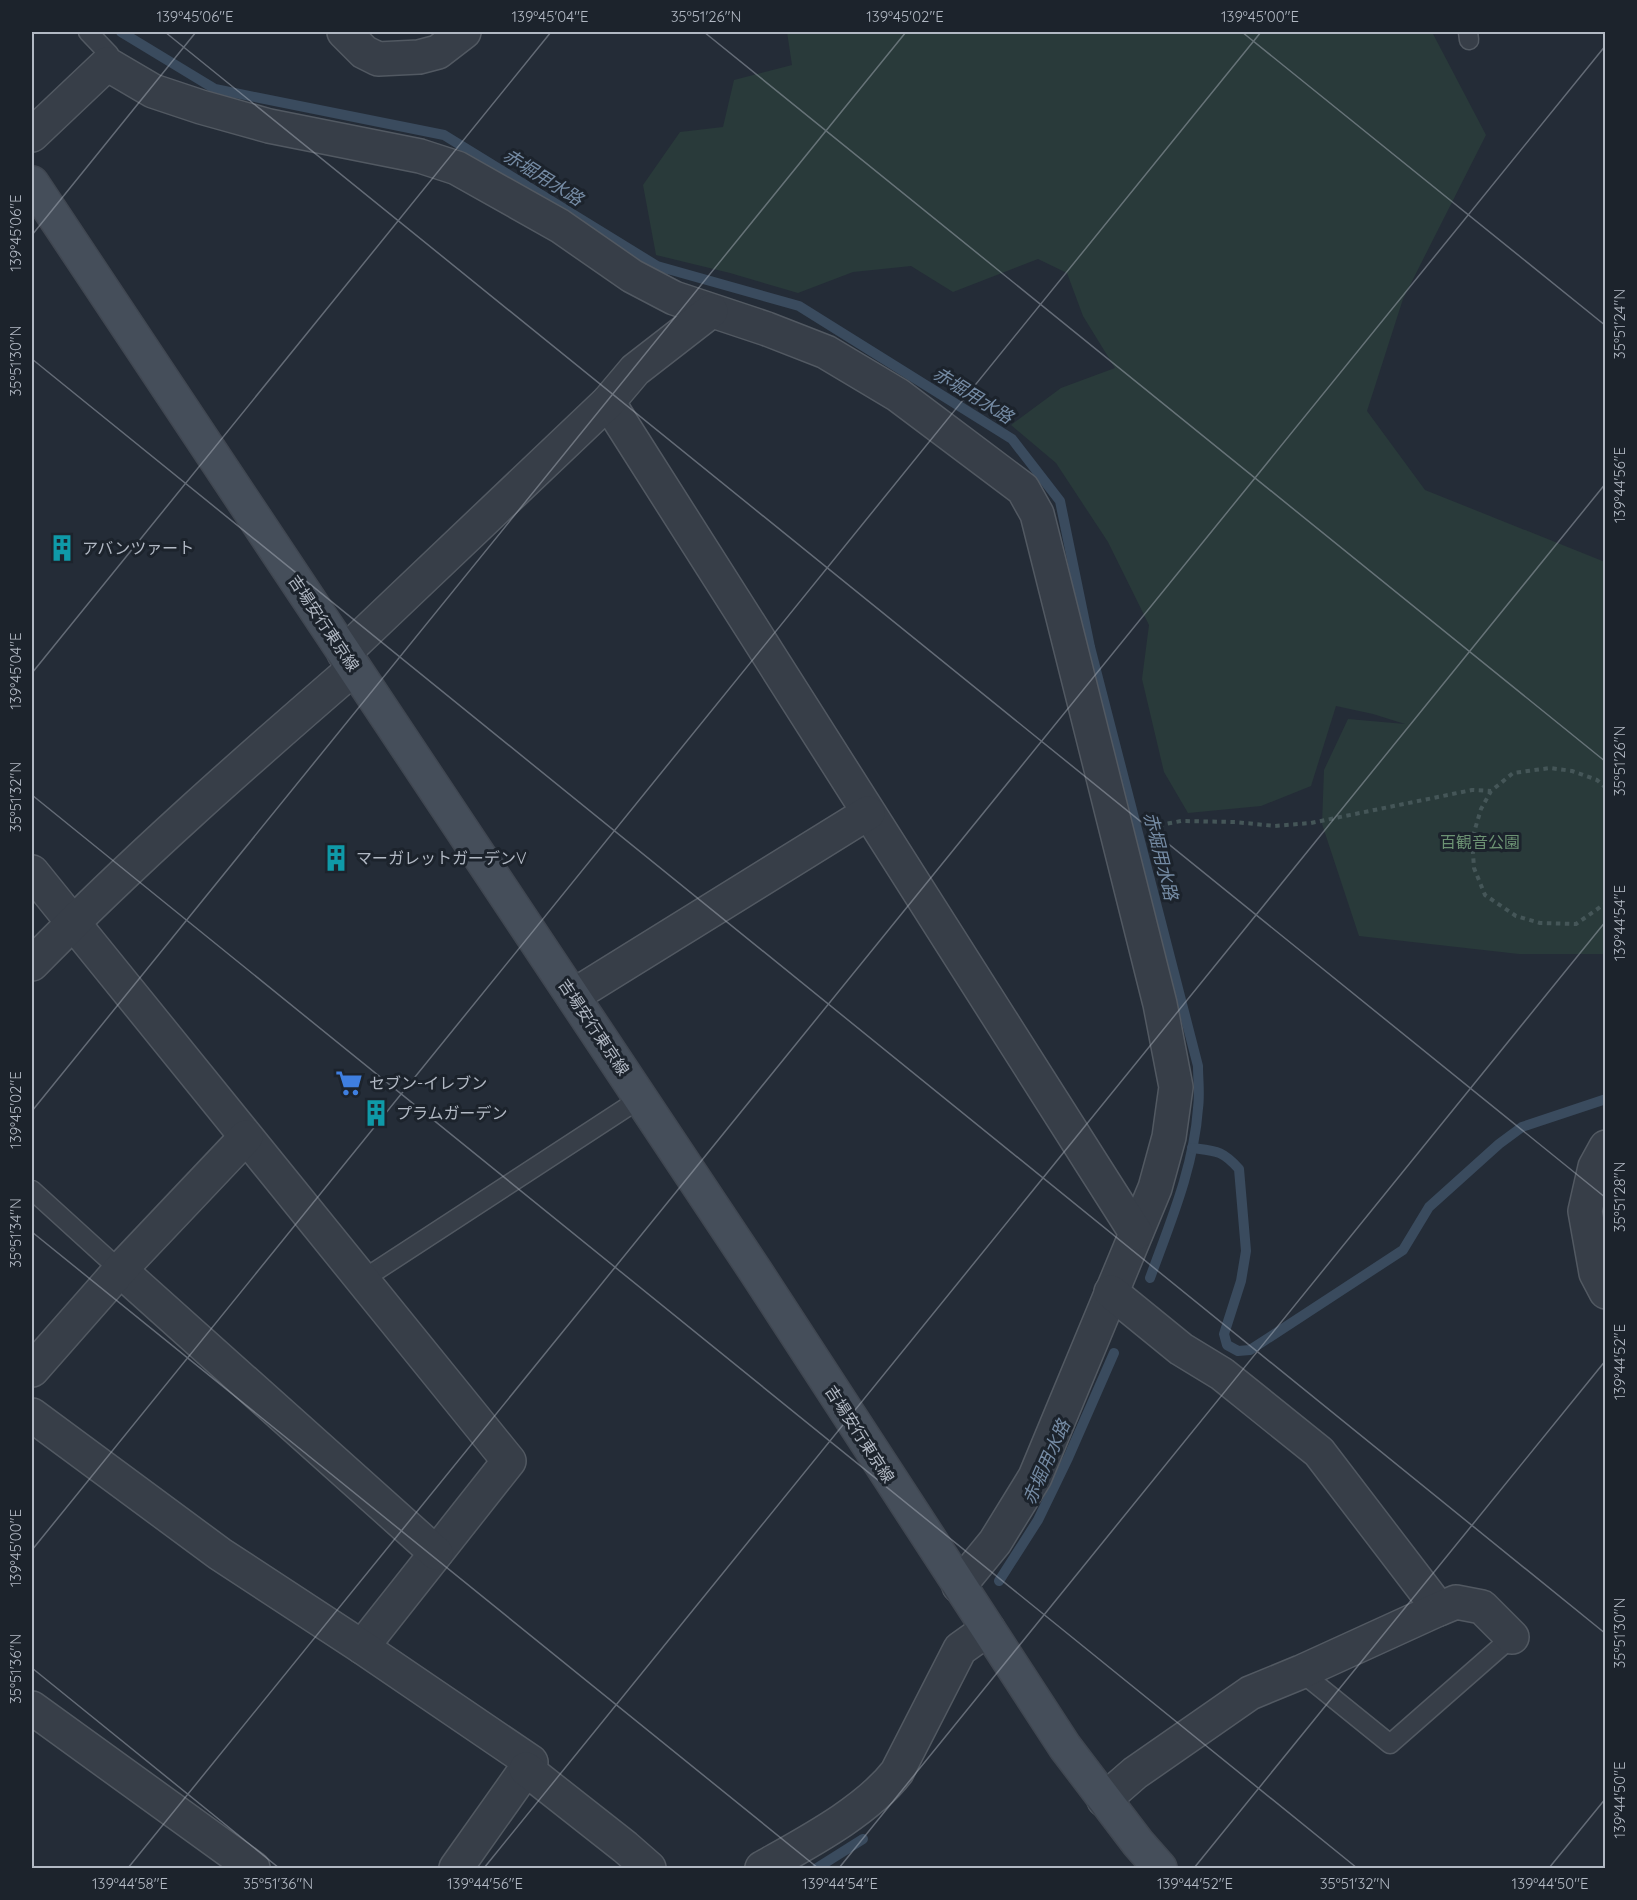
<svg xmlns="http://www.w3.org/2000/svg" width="1637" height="1900" font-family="Quicksand,'Noto Sans JP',sans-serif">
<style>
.green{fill:#293a3a}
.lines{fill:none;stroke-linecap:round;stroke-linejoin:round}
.stream{stroke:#3a4b5e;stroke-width:10}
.service-casing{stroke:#525962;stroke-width:21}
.minor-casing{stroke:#525962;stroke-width:36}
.secondary-casing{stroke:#404751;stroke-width:36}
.path{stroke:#455658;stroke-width:4;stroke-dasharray:4.5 4.5;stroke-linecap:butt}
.service{stroke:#373e48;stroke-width:18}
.minor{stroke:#373e48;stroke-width:33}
.secondary{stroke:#454e5a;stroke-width:33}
.ticks{fill:none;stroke:#b2b9c4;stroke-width:1.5;stroke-opacity:0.45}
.labels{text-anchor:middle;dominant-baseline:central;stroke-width:6;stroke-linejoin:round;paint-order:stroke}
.poi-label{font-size:16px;fill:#b2b9c4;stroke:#1c232c;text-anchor:start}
.street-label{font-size:16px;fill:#b2b9c4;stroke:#1c232c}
.park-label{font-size:16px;fill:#6c9273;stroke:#1c232c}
.water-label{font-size:18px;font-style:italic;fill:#758ba4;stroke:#1c232c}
.neatline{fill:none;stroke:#b2b9c4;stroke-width:2}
.ticks-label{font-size:15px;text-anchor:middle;fill:#b2b9c4}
</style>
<rect width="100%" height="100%" fill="#242c37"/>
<polygon class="green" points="787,32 1432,32 1486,135 1403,299 1367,411 1425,490 1605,562 1605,954 1519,954 1359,936 1322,824 1324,770 1348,719 1405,724 1373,714 1336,706 1311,786 1261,806 1188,813 1164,772 1142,679 1149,625 1108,542 1056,463 1011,425 1061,388 1115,368 1083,316 1067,273 1038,259 953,292 911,266 853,272 798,293 730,273 656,255 643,185 680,132 723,127 734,80 792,65"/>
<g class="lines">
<g class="stream">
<path d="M121,32L215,89L444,135L657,266L799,306L1012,439L1060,501L1090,647L1198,1066C1198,1080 1200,1094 1198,1108C1194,1167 1170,1223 1150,1278"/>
<path d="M1192,1148C1216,1151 1222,1150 1239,1169L1246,1251L1241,1281L1224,1334L1227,1345L1238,1351L1250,1350L1403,1250L1429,1207L1499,1144L1522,1127L1606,1099"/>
<polyline points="999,1581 1038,1520 1068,1458 1114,1353"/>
<polyline points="817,1868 863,1839"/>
</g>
<defs>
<g id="service">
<polyline points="88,32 109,54 107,64"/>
<polyline points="1468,32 1469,40"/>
<polyline points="32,1190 120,1270"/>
<polyline points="362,1280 641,1098"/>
<polyline points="1301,1672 1390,1744 1512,1637"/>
</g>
<g id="minor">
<polyline points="344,32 364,52 378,59 419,57 438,52 464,32"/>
<polyline points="32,135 107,64 153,91 201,107 269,126 420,156 457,168 560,226 632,276 674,298 767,329 826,352 898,395 1023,489 1037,514 1160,1004 1176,1087 1169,1137 1155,1188 1035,1477 995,1542 959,1586"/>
<polyline points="608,402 1136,1233"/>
<polyline points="344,653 608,402 635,370 711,311"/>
<polyline points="32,872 509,1461 362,1647"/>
<path d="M32,964C134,860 244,763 354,668"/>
<polyline points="573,996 868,813"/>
<polyline points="1606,1147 1595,1167 1585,1211 1596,1273 1606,1292"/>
<polyline points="120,1270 436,1553"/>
<polyline points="1111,1292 1181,1349 1222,1374 1319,1452 1439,1609"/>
<polyline points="32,1370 120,1270 246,1137"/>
<polyline points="32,1415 220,1554 362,1647 531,1762 456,1868"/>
<polyline points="32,1708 253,1868"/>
<polyline points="526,1769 625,1847 649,1868"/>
<polyline points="1104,1800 1135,1773 1250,1693 1301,1672 1439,1609 1456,1602 1482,1607 1512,1637"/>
<path d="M762,1868C806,1843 866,1812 897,1772L960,1649L988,1629"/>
</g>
<polyline id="secondary" points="32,183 756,1272 1065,1747 1138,1843 1160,1868"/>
</defs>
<use href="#service" class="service-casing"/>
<use href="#minor" class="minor-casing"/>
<use href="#secondary" class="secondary-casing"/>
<g class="path">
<polyline points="1606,788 1597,780 1572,771 1550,768 1513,773 1491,791 1481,809 1472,839 1474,868 1485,895 1516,916 1540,923 1576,924 1606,903"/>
<polyline points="1150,827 1181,821 1235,822 1275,826 1311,823 1472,790 1491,791"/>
</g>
<use href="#service" class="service"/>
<use href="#minor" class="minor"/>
<use href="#secondary" class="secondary"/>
</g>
<path class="ticks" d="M165,32L1606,1198M704,32L1606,762M1242,32L1606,326M32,235L196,32M32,359L1606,1634M32,673L551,32M32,795L1357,1868M32,1111L906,32M32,1232L818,1868M32,1550L1261,32M32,1668L279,1868M128,1868L1606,45M484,1868L1606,483M839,1868L1606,921M1194,1868L1606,1360M1549,1868L1606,1798"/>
<defs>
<symbol id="building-bare" viewBox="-9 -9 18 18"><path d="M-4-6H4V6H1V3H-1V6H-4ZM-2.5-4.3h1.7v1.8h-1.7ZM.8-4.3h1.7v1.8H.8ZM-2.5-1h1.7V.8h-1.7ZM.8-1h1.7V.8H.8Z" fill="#0f9aa8" stroke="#1c232c" stroke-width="2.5" paint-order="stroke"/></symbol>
<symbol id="supermarket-bare" viewBox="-9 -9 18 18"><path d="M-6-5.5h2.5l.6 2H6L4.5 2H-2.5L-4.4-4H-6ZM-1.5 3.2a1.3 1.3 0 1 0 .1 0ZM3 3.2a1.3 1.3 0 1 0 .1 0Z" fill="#3f7fe0" stroke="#1c232c" stroke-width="2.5" paint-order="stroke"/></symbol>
</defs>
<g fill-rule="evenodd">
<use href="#building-bare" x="43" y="529" width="38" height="38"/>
<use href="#building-bare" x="317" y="839" width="38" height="38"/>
<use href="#supermarket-bare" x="330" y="1064" width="38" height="38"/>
<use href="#building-bare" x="357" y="1094" width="38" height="38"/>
</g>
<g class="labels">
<g class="poi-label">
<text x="82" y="548">アバンツァート</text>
<text x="356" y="858">マーガレットガーデンV</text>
<text x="369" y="1083">セブン-イレブン</text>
<text x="396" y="1113">プラムガーデン</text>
</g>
<g class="street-label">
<text transform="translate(324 623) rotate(56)">吉場安行東京線</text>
<text transform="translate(594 1027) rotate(56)">吉場安行東京線</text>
<text transform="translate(860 1434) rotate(57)">吉場安行東京線</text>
</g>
<g class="park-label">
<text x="1480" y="842">百観音公園</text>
</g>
<g class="water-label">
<text transform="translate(543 177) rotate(32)">赤堀用水路</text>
<text transform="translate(973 395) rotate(32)">赤堀用水路</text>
<text transform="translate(1161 856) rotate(76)">赤堀用水路</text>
<text transform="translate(1046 1462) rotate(-66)">赤堀用水路</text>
</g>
</g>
<rect width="1637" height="1900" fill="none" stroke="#1c232c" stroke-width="66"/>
<rect x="33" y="33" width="1571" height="1834" class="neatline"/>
<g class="ticks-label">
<text x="195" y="22">139°45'06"E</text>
<text x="550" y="22">139°45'04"E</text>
<text x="706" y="22">35°51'26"N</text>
<text x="905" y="22">139°45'02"E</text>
<text x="1260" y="22">139°45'00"E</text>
<text transform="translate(16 233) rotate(-90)" y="5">139°45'06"E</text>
<text transform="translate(1620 324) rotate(-90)" y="5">35°51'24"N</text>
<text transform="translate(16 361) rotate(-90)" y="5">35°51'30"N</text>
<text transform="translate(1620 485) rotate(-90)" y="5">139°44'56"E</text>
<text transform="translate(16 671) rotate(-90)" y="5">139°45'04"E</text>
<text transform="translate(1620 761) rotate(-90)" y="5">35°51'26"N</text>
<text transform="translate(16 797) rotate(-90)" y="5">35°51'32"N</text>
<text transform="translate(1620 923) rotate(-90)" y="5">139°44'54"E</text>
<text transform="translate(16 1110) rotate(-90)" y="5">139°45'02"E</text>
<text transform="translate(1620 1197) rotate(-90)" y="5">35°51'28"N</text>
<text transform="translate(16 1233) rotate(-90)" y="5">35°51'34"N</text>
<text transform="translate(1620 1362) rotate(-90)" y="5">139°44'52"E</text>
<text transform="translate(16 1548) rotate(-90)" y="5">139°45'00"E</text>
<text transform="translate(1620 1633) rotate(-90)" y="5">35°51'30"N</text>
<text transform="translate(16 1669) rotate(-90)" y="5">35°51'36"N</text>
<text transform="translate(1620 1800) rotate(-90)" y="5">139°44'50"E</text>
<text x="130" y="1889">139°44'58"E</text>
<text x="278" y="1889">35°51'36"N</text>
<text x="485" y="1889">139°44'56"E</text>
<text x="840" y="1889">139°44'54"E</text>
<text x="1195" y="1889">139°44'52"E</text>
<text x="1355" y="1889">35°51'32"N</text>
<text x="1550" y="1889">139°44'50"E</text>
</g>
</svg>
